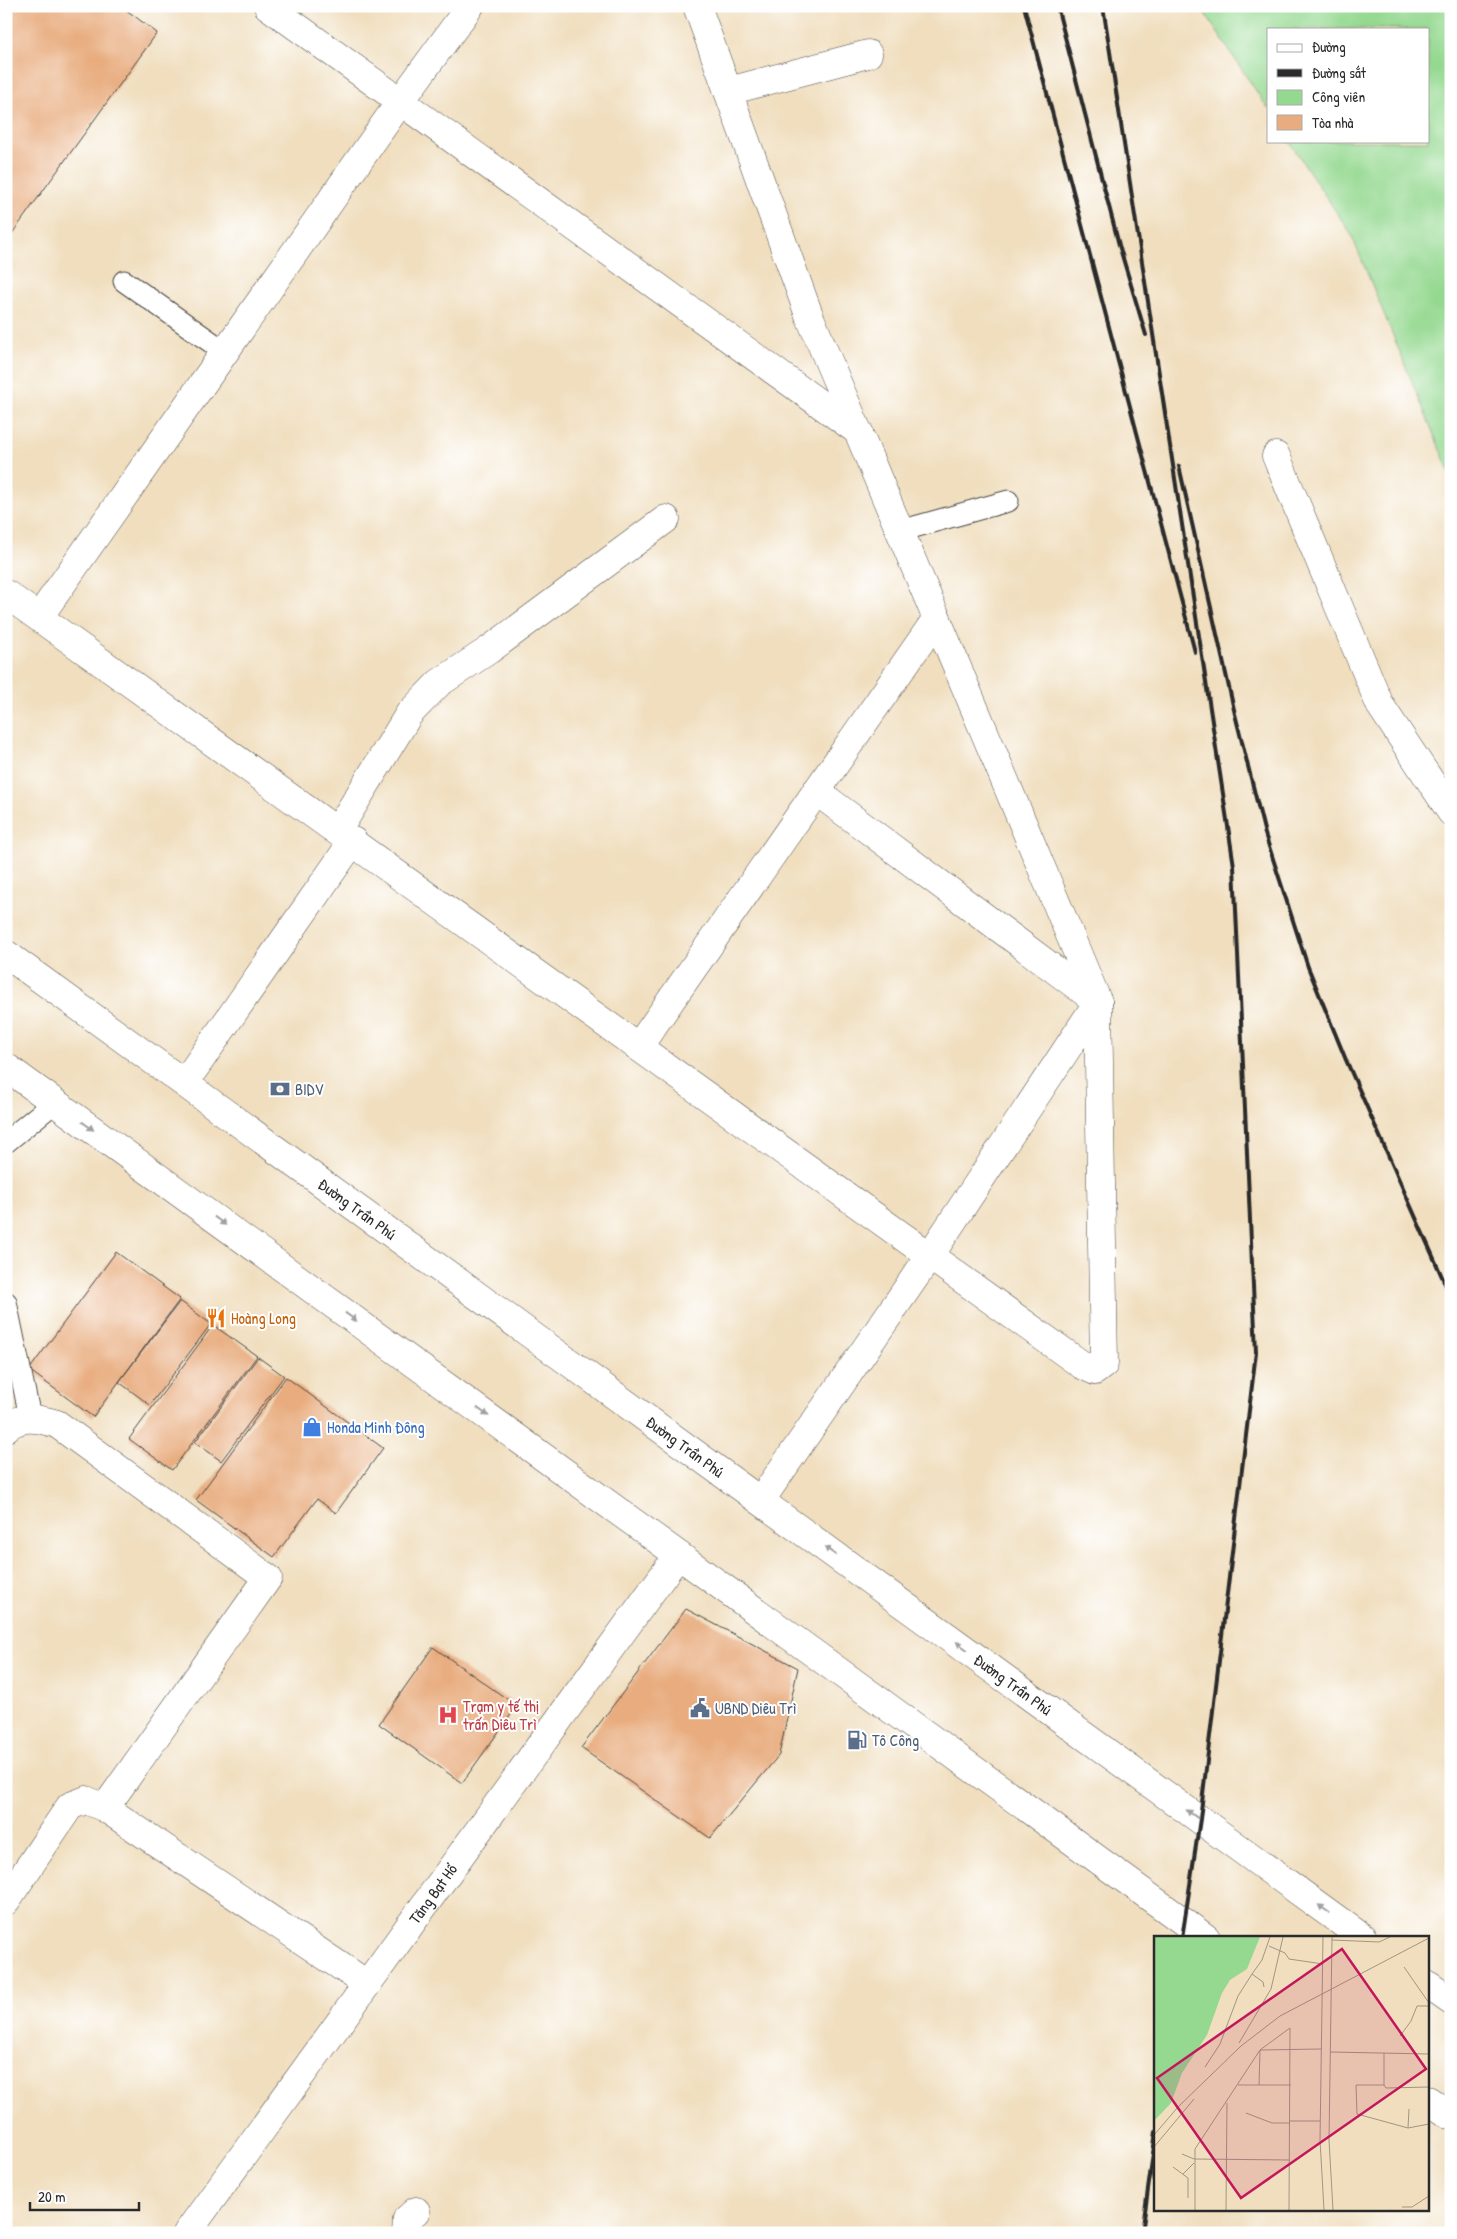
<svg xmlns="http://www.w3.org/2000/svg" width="1457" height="2239" font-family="'Patrick Hand',sans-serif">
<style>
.green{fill:#95d991;stroke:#60825e}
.building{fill:#e8ac7e}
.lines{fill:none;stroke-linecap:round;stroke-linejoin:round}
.lane-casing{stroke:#494641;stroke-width:23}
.street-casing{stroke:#494641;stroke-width:29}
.highway-casing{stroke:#494641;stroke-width:29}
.lane{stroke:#fff;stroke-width:21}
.street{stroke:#fff;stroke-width:28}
.highway{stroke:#fff;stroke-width:28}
.rail{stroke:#2b2b2b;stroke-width:4}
.oneway{fill:#a0a0a0}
.labels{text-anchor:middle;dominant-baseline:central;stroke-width:4;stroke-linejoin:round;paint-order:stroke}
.service-label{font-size:16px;fill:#4e5e75;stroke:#fff;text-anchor:start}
.street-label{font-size:16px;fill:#2b2b2b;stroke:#fff}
.food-label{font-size:16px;fill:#c56008;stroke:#fff;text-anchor:start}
.shop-label{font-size:16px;fill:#366cbe;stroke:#fff;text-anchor:start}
.health-label{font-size:16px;fill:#be3a42;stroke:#fff;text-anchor:start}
.inset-road{fill:none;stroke:#a19683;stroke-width:1}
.view{fill:#c2185b;fill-opacity:0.15;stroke:#c2185b;stroke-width:2.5}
.inset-edge{fill:none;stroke:#2b2b2b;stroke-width:2.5}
</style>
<rect width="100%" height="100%" fill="#fff"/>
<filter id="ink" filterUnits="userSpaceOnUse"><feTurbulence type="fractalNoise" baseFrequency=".02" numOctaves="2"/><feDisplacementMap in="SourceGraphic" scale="10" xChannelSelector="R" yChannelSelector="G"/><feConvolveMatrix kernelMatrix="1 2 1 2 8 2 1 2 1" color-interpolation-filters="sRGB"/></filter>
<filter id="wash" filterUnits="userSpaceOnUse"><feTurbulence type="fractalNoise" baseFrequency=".0096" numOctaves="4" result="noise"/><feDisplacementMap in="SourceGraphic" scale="20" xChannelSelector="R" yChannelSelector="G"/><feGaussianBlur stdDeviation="1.12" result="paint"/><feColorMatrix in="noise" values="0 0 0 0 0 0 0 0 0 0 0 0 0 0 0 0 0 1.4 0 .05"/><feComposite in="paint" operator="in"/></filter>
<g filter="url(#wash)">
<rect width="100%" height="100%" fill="#f0debe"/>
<polygon class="green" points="1200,6 1451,6 1451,476 1351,234 1289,141 1428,141 1428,29 1268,29 1268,109"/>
<g id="blocks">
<g class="building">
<polygon points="6,6 121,6 157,33 6,242"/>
<polygon points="116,1252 180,1299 93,1417 29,1370"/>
<polygon points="180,1301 211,1324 150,1405 119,1382"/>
<polygon points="213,1325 257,1356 172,1470 129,1439"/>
<polygon points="258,1357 284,1376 221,1461 195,1442"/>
<polygon points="286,1377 383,1448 336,1513 317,1499 274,1557 196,1500"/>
<polygon points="686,1609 798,1668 779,1755 710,1838 581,1748"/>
<polygon points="433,1647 517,1706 462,1783 379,1724"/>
</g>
</g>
</g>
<g filter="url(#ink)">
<use href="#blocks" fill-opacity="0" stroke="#494641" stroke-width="1"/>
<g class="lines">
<defs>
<g id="lane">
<polyline points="124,281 225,352"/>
<polyline points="900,531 1008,501"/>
<polyline points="6,1142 55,1102"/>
<polyline points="6,1302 30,1417"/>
</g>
<g id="street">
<polyline points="268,6 859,432"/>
<polyline points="729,91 868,54"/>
<polyline points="1276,456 1380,705 1451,812"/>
<polyline points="6,594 1082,1365 1095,1371 1104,1364 1098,1002 809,315 697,6"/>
<polyline points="39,617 400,102 470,6"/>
<polyline points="338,830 409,714 439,683 489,650 666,519"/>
<polyline points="639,1046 937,618"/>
<polyline points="185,1082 353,841"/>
<path d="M6,1428C22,1414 39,1419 57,1424L268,1578L105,1808L367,1984"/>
<polyline points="761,1500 931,1254 1098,1002 816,791"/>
<polyline points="6,1901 70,1806 86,1800 105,1808"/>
<path id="s1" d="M187,2233L678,1555"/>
<polyline points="406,2233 407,2219 416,2211"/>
</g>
<g id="highway">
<path id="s2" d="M6,954L1363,1938"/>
<polyline points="6,1067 1206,1938"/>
<polyline points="1428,1985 1451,2001"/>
<polyline points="1428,2100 1451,2116"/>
</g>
</defs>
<use href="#lane" class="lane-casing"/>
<use href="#street" class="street-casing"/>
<use href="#highway" class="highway-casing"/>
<use href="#lane" class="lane"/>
<use href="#street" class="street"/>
<use href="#highway" class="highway"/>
<g class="rail">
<polyline points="1024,6 1195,652"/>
<polyline points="1057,6 1119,245 1146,335"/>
<polyline points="1103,6 1234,866 1256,1352 1200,1819 1182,1938"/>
<polyline points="1179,466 1235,714 1265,834 1308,967 1346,1060 1451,1297"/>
<polyline points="1142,2233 1156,2132"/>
</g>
</g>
<defs><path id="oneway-solid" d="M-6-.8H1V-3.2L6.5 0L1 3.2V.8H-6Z" transform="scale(1.25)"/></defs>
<g class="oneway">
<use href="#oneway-solid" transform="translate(88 1126) rotate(36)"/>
<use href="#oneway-solid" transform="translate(220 1221) rotate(36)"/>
<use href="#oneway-solid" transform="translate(351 1317) rotate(36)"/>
<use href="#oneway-solid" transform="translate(483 1412) rotate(36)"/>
<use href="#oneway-solid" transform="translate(830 1551) rotate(-144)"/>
<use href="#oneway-solid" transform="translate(962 1646) rotate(-144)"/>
<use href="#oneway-solid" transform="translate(1192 1814) rotate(-144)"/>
<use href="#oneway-solid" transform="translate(1324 1909) rotate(-144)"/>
</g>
</g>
<defs>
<symbol id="bank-bare" viewBox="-9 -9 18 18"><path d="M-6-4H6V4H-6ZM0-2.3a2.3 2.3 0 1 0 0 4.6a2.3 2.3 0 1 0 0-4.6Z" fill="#5c6f8a" stroke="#fff" stroke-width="2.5" paint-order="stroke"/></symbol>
<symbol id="restaurant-bare" viewBox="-9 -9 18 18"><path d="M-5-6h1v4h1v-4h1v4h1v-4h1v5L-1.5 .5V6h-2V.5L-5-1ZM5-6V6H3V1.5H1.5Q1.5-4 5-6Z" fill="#e8710a" stroke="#fff" stroke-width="2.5" paint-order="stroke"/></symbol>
<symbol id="shop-bare" viewBox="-9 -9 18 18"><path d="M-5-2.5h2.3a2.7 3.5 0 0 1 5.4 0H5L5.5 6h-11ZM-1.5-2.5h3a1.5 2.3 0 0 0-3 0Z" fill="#3f7fe0" stroke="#fff" stroke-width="2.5" paint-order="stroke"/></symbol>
<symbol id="civic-bare" viewBox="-9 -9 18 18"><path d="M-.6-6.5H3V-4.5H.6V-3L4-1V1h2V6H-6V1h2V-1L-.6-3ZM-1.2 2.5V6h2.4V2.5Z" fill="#5c6f8a" stroke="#fff" stroke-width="2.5" paint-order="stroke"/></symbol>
<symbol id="hospital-bare" viewBox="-9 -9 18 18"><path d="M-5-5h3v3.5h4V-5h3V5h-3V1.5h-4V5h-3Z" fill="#e0444e" stroke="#fff" stroke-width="2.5" paint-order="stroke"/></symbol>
<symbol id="fuel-bare" viewBox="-9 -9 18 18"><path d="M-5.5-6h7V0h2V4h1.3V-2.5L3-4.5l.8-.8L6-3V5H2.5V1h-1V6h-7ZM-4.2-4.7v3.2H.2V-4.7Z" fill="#5c6f8a" stroke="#fff" stroke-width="2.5" paint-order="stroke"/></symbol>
</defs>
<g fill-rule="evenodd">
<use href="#bank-bare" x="266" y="1075" width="28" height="28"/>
<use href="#restaurant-bare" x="202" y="1304" width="28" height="28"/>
<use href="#shop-bare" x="298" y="1413" width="28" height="28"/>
<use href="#civic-bare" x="686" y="1694" width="28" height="28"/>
<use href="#hospital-bare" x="434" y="1701" width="28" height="28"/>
<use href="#fuel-bare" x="843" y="1726" width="28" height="28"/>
</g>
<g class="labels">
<g class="service-label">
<text x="295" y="1089">BIDV</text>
<text x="715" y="1708">UBND Diêu Trì</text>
<text x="872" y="1740">Tô Công</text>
</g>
<g class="street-label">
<text stroke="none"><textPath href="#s2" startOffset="434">Đường Trần Phú</textPath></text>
<text stroke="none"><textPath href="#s2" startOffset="839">Đường Trần Phú</textPath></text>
<text stroke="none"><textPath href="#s2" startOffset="1244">Đường Trần Phú</textPath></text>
<text stroke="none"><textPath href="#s1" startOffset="419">Tăng Bạt Hổ</textPath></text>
</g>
<g class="food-label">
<text x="231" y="1318">Hoàng Long</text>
</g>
<g class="shop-label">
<text x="327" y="1427">Honda Minh Đông</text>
</g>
<g class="health-label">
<text x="463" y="1706">Trạm y tế thị<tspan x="463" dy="18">trấn Diêu Trì</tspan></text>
</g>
</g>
<g transform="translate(1154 1936)">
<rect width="275" height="275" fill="#f0debe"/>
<path d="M0,1H106L93,33L76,44L68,57L53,99L28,137L17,167L0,185Z" fill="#95d991"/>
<path class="inset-road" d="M169,1L166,204L170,274M178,1L175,204L179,274M178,4L225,6L236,1M115,10L131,17L135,23L169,28M250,31L275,67M110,51L109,46L98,38L108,24L116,1M275,89V125M246,100L257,85L263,70H275M85,107L117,53L129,1M176,116L275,118M230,117V149H202L203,178L254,192L275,188M51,131L66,108L84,60L98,38M84,149H137M105,149L106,114L167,113M230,149L232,152L275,151M92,177L118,187H136M136,185H166M254,192L255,173M0,199L24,171L87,110L126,80L275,2M0,211L40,163M28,218L40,223L136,224M19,231L34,242V262M29,238L40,227M248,271H258L275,260M41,274V213L106,114L136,92L135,274M72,274L73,167"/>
<path class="view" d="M188,13L272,133L87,262L3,142Z"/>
<rect width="275" height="275" class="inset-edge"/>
</g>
<rect width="1457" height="2239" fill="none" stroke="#fff" stroke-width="25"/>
<rect x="1267" y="28" width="162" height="115" fill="#ffffff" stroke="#aaaaaa"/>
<rect x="1277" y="44" width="25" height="8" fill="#ffffff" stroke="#aaaaaa"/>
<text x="1312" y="52" font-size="15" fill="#2b2b2b">Đường</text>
<rect x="1277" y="69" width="25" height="8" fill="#2b2b2b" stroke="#aaaaaa"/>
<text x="1312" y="78" font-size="15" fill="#2b2b2b">Đường sắt</text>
<rect x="1277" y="90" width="25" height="15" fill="#95d991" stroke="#aaaaaa"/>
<text x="1312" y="102" font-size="15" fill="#2b2b2b">Công viên</text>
<rect x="1277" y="115" width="25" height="15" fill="#e8ac7e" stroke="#aaaaaa"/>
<text x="1312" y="128" font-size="15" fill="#2b2b2b">Tòa nhà</text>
<path d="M30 2202v8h109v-8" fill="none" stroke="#2b2b2b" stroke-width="2.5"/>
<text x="38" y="2202" font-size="15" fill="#2b2b2b" stroke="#ffffff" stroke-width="4" paint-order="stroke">20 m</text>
</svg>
